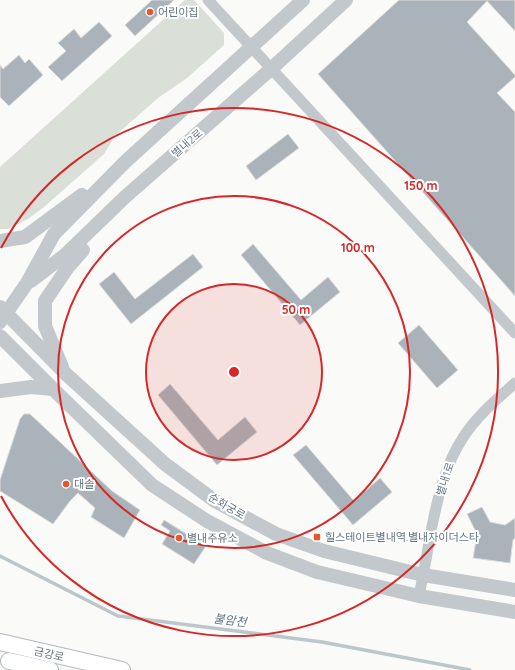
<svg xmlns="http://www.w3.org/2000/svg" width="515" height="670" font-family="Quicksand,'Noto Sans KR',sans-serif">
<style>
.green{fill:#dadfd7}
.lines{fill:none;stroke-linecap:round;stroke-linejoin:round}
.stream{stroke:#bbc7cb;stroke-width:3.5}
.building{fill:#aab3b9;stroke:#dcdcda}
.secondary-casing{stroke:#b3babf;stroke-width:18}
.minor{stroke:#c3c8cc;stroke-width:11}
.tertiary{stroke:#c3c8cc;stroke-width:14}
.secondary{stroke:#fff;stroke-width:16}
.ring{fill:none;stroke:#d62828;stroke-width:2}
.poi-dot{fill:#e4572e;stroke:#fff;stroke-width:1.5}
.labels{text-anchor:middle;dominant-baseline:central;stroke-width:4;stroke-linejoin:round;paint-order:stroke}
.poi-label{font-size:11px;fill:#657683;stroke:#fff;text-anchor:start}
.street-label{font-size:11px;fill:#657683;stroke:#fff}
.water-label{font-size:12px;font-style:italic;fill:#60757c;stroke:#fff}
.centre{fill:#d62828;stroke:#fff;stroke-width:2}
.ring-label{font-size:12px;text-anchor:middle;font-weight:bold;fill:#d62828;stroke:#fff;stroke-width:4;stroke-linejoin:round;paint-order:stroke}
</style>
<rect width="100%" height="100%" fill="#fafaf8"/>
<polygon class="green" points="185,0 194,0 224,33 224,45 187,78 158,98 115,136 104,154 44,207 28,219 8,229 0,229 0,167"/>
<g class="lines">
<polyline class="stream" points="0,556 118,616 322,642 470,670"/>
</g>
<g class="building">
<polygon points="152,0 174,0 135,36 125,25"/>
<polygon points="399,0 515,0 515,31 487,1 467,22 515,75 515,77 497,93 515,112 515,296 318,74"/>
<polygon points="99,22 112,36 62,81 48,67 66,51 58,43 74,29 81,38"/>
<polygon points="19,55 25,63 29,59 43,75 9,106 0,97 0,65 3,69"/>
<polygon points="288,134 299,148 256,180 246,166"/>
<polygon points="253,244 301,300 328,277 340,292 300,325 241,255"/>
<polygon points="193,254 203,267 131,324 99,284 114,272 135,299"/>
<polygon points="419,325 458,370 437,388 398,343"/>
<polygon points="170,384 218,440 245,417 257,432 217,465 158,395"/>
<polygon points="24,414 30,414 112,491 140,510 124,538 91,517 95,508 78,493 70,501 53,524 0,491 0,480 20,419"/>
<polygon points="306,445 354,501 380,478 392,492 353,525 293,455"/>
<polygon points="482,507 490,522 505,525 515,518 515,538 513,540 510,563 473,558 477,534 467,514"/>
<polygon points="164,520 206,546 194,564 162,544 170,531 161,525"/>
</g>
<g class="lines">
<defs>
<g id="secondary">
<polyline points="0,642 122,670"/>
<polyline points="9,661 50,670"/>
</g>
</defs>
<use href="#secondary" class="secondary-casing"/>
<g class="minor">
<polyline points="208,0 515,333"/>
<path d="M419,596C423,576 427,556 430,536C437,501 444,466 464,436C478,415 497,399 515,383"/>
</g>
<g class="tertiary">
<polyline points="0,241 25,237 82,195"/>
<polyline points="31,281 65,255 125,197 271,69 346,0"/>
<polyline points="0,307 66,374 165,464 215,501 276,534 324,551 423,575 515,590"/>
<polyline points="0,322 27,283 54,234 125,162 303,0"/>
<polyline points="0,336 53,389 152,485 207,521 267,553 317,572 419,596 515,612"/>
<polyline points="62,367 45,326 45,301 68,267 83,250"/>
<polyline points="0,391 31,387 53,389"/>
</g>
<use href="#secondary" class="secondary"/>
</g>
<circle cx="234" cy="372" r="88" fill="#d62828" fill-opacity=".12"/>
<g class="ring">
<circle cx="234" cy="372" r="88"/>
<circle cx="234" cy="372" r="176"/>
<path d="M1 248A264 264 0 1 1 1 496"/>
</g>
<g class="poi-dot">
<circle cx="150" cy="12" r="4"/>
<circle cx="66" cy="484" r="4"/>
<rect x="313" y="533" width="8" height="8" rx="2"/>
<circle cx="179" cy="538" r="4"/>
</g>
<g class="labels">
<g class="poi-label">
<text x="158" y="12">어린이집</text>
<text x="74" y="484">대솔</text>
<text x="325" y="537">힐스테이트별내역.별내자이더스타</text>
<text x="187" y="538">별내주유소</text>
</g>
<g class="street-label">
<text transform="translate(187 143) rotate(-41)">별내2로</text>
<text transform="translate(445 479) rotate(-72)">별내1로</text>
<text transform="translate(227 506) rotate(30)">순화궁로</text>
<text transform="translate(49 654) rotate(13)">금강로</text>
</g>
<g class="water-label">
<text transform="translate(230 620) rotate(7)">불암천</text>
</g>
</g>
<circle cx="234" cy="372" r="6" class="centre"/>
<g class="ring-label">
<text x="421" y="190">150 m</text>
<text x="358" y="252">100 m</text>
<text x="296" y="314">50 m</text>
</g>
</svg>
